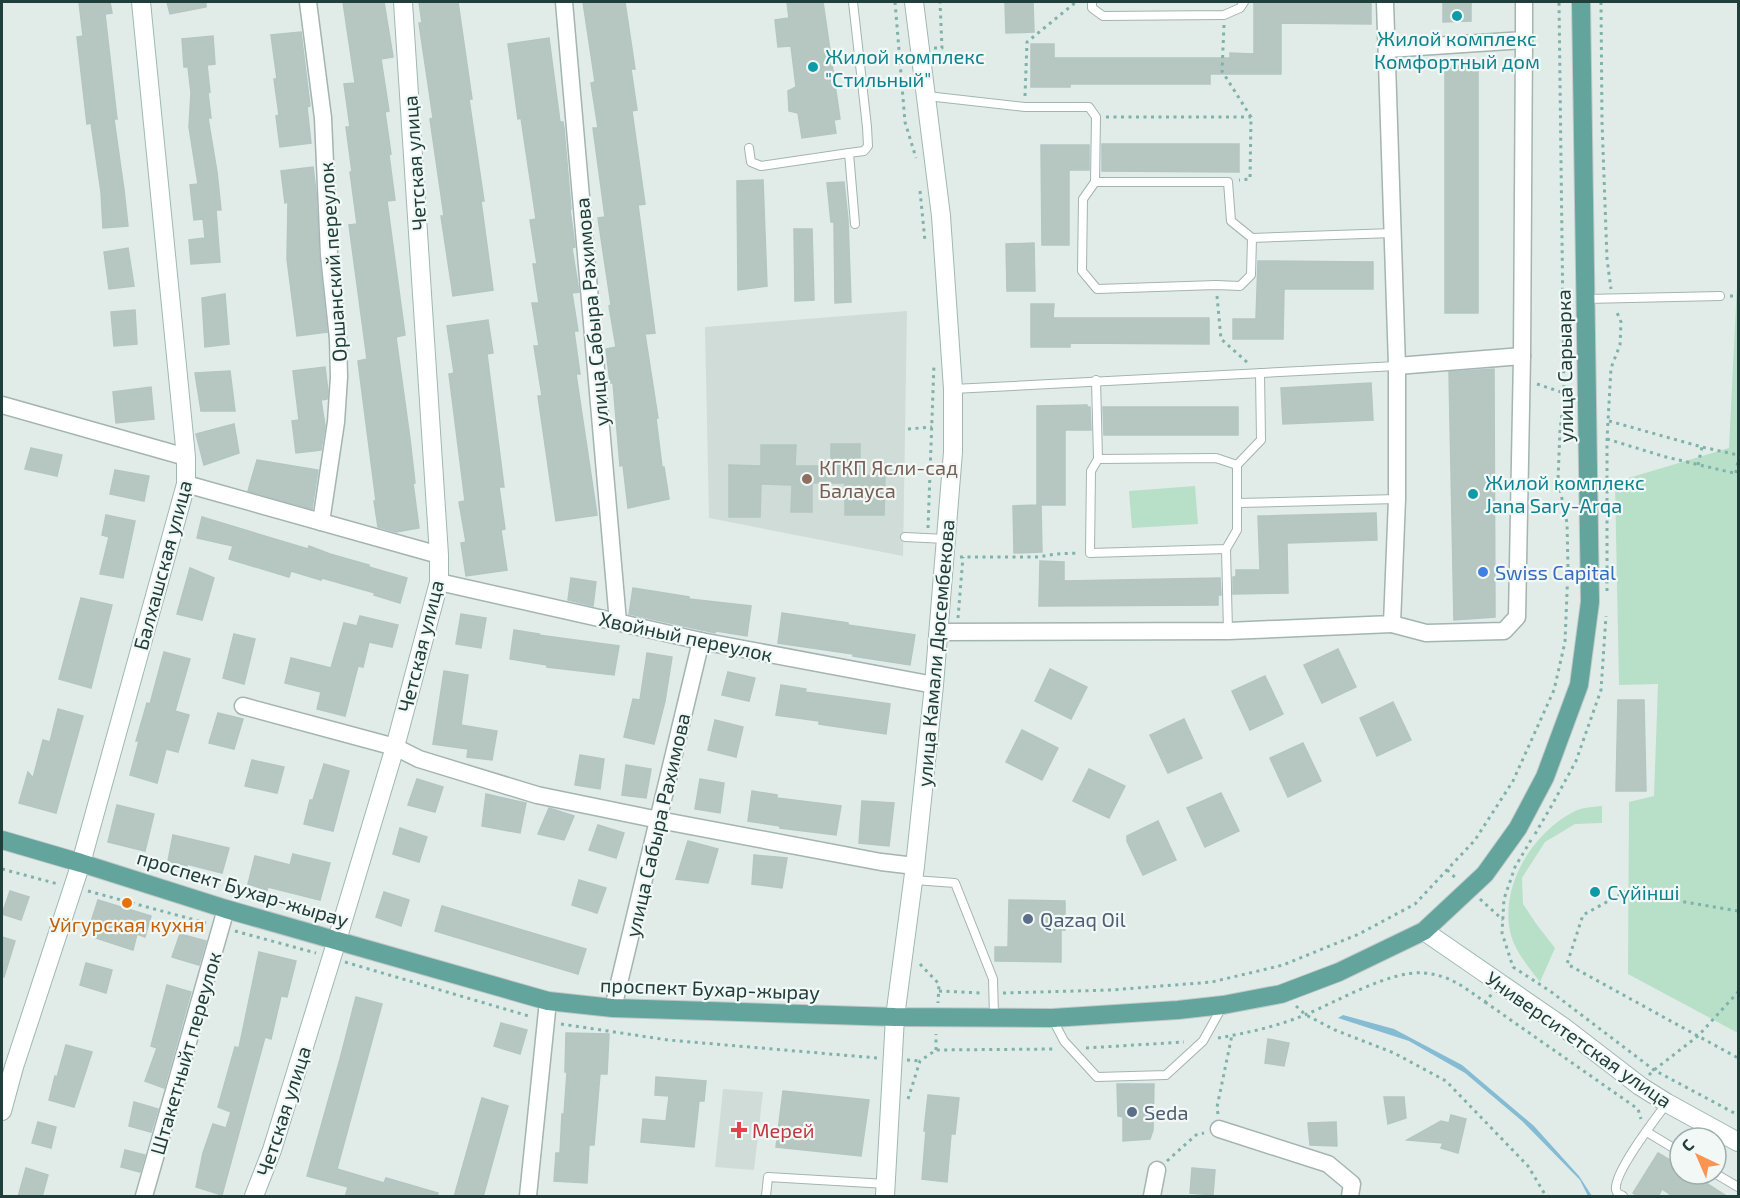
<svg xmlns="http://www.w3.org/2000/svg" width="1740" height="1198" font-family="'Exo 2',sans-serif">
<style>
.built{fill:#cfdcd8}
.green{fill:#b8dfc8}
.water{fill:#85bcd4}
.building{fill:#b6c7c2;stroke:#b3c6c1;stroke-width:1.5}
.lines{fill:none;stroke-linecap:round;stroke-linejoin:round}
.lane-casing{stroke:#a3b4b1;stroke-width:10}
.street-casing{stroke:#a3b4b1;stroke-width:19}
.secondary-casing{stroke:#9eb8b3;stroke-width:20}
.primary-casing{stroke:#c1c9c8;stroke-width:20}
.path{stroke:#7fb2a9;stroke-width:3;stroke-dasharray:3 4.5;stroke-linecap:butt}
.lane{stroke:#fff;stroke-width:8}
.street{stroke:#fff;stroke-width:16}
.secondary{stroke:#fff;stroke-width:18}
.primary{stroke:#63a49d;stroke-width:18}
.culture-dot{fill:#0f9aa8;stroke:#f1f8f6;stroke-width:2}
.education-dot{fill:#8d6e63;stroke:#f1f8f6;stroke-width:2}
.shop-dot{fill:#3f7fe0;stroke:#f1f8f6;stroke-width:2}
.food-dot{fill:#e8710a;stroke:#f1f8f6;stroke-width:2}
.service-dot{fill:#5c6f8a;stroke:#f1f8f6;stroke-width:2}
.health-dot{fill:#e0444e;stroke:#f1f8f6;stroke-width:2}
.labels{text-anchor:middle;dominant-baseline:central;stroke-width:4.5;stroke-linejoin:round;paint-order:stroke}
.culture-label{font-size:20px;fill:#0d838f;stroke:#f1f8f6;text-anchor:start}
.street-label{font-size:20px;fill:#203e3a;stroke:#f1f8f6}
.education-label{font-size:20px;fill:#785e54;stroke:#f1f8f6;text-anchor:start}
.shop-label{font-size:20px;fill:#366cbe;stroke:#f1f8f6;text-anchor:start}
.service-label{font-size:20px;fill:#4e5e75;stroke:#f1f8f6;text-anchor:start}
.food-label{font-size:20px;fill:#c56008;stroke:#f1f8f6}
.health-label{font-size:20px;fill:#be3a42;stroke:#f1f8f6;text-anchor:start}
</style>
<rect width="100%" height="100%" fill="#e1ece9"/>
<g class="built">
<polygon points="907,311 903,556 709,518 705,327"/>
<polygon points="723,1089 763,1092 754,1170 715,1167"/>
</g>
<g class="green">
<polygon points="1738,264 1738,1033 1628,974 1629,802 1654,796 1658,684 1619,685 1615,482 1729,448"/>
<polygon points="1195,486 1198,524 1132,528 1129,491"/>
<path d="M1602,806V823L1575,824L1545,842L1522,878L1523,904L1537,925L1555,948L1540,982C1527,965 1512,948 1509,926C1503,880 1535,831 1575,811C1583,807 1594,807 1602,806Z"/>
</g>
<polygon class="water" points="1343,1015 1394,1029 1462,1065 1534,1126 1579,1176 1592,1196 1588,1196 1580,1180 1522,1121 1465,1073 1409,1041 1338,1018"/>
<g class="building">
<polygon points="79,2 110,2 112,13 105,14 117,119 114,119 124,190 128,226 103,228 101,192 91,123 87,124 77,37 83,36"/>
<polygon points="167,2 206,2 206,7 170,14"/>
<polygon points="343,2 384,2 393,57 381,59 389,111 385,112 391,154 389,155 395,200 387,201 405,335 396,337 410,439 415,483 413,483 419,528 396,532 378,527 374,501 376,501 358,361 367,359 349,225 357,224 350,172 352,172 346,127 350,127 344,84 355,83"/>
<polygon points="419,2 458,2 472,99 469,99 484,201 481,201 493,290 453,296 441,216 444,216 430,119 433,118 419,23 422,23"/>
<polygon points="583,2 625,2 635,69 631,69 637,110 632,111 645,204 638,205 655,333 645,334 658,418 656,418 662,467 664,467 669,499 628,508 623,465 620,466 613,383 610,383 606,349 616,347 609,306 611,305 598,218 605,217 593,128 598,128 591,83 595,82"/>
<polygon points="787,2 823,2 840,119 834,120 836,133 802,138 798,113 789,111 788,91 796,87 791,46 778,47 775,20 789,18"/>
<polygon points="1005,2 1033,2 1034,32 1006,33"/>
<polygon points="1254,2 1371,2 1371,24 1281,23 1281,74 1210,74 1210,84 1070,84 1070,87 1031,87 1031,44 1054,44 1054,58 1230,58 1230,53 1254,54"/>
<polygon points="1443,2 1471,2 1471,21 1443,22"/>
<polygon points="301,32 310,106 307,107 311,143 280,147 276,116 279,115 274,79 277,79 271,35"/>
<polygon points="213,36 215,64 207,65 210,92 208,93 211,118 208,118 217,172 221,210 216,210 220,262 191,264 189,240 205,238 203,219 194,220 190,185 198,184 189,127 191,93 188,67 184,67 182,39"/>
<polygon points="549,38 560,122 563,122 564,128 571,209 570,209 575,247 572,248 579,292 572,293 578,331 574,331 580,374 576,374 597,515 556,521 538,396 542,396 534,346 539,346 532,303 539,303 533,264 537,264 530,220 536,219 521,118 518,119 508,44"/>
<rect x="1445" y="66" width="33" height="247"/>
<polygon points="1102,144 1239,144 1239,172 1102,171"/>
<polygon points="1041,145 1089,145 1089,170 1069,170 1069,245 1042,245"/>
<polygon points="313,167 316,191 319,256 327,332 297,336 287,259 288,202 285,203 281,171"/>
<polygon points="763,180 767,286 738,290 737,181"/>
<polygon points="844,182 848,220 851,302 835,303 834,222 831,222 827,183"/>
<polygon points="794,229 812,229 814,300 795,301"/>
<polygon points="1034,243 1035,291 1007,291 1006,244"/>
<polygon points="128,248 134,286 109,289 104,252"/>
<polygon points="1258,261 1373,262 1373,289 1284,289 1283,339 1233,339 1233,319 1256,319"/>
<polygon points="225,294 229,344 205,347 202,298"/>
<polygon points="1031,304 1054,304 1053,318 1209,318 1209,344 1070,343 1070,347 1031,347"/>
<polygon points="135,310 137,344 114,346 111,312"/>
<polygon points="488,320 493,353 487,354 504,487 499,487 505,529 501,530 507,570 466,576 461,543 466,542 459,502 465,501 449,374 454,373 447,326"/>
<polygon points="325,367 328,391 327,399 321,400 325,426 321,450 296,453 292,421 299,420 293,371"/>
<polygon points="1494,369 1495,617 1454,620 1449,372"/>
<polygon points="230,371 235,411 201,411 195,373"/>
<polygon points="1371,383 1373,420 1283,424 1281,388"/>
<polygon points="151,387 154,419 116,423 113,392"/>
<polygon points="1087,405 1087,407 1090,407 1091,430 1065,430 1065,505 1041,505 1042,552 1014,553 1013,506 1037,505 1037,406"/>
<polygon points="1103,407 1238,407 1238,435 1104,435"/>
<polygon points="234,424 239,453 204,465 196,434"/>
<polygon points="831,444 860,444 860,475 885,476 884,515 845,515 845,483 812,483 812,512 791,512 792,485 761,484 760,517 729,517 729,465 761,466 761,445 796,445 795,466 831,466"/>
<polygon points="31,448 62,455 57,476 25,469"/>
<polygon points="257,460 318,470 312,509 248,491"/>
<polygon points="115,470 149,476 144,501 110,494"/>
<polygon points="1376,513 1377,540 1287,543 1288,593 1233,594 1233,577 1236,577 1236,570 1260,570 1258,516"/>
<polygon points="106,515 135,521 123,578 100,574 109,537 102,535"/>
<polygon points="202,517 308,549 309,546 330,554 369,565 369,567 407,578 400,603 374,595 375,593 322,578 321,580 291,571 289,577 229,559 233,546 197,538"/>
<polygon points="1040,561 1064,562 1064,581 1220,578 1221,595 1218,595 1218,605 1039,606"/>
<polygon points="190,568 214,578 202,620 177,614"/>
<polygon points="571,578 596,582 593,606 568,600"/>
<polygon points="633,588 689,597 689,599 751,606 747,636 716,631 715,633 629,614"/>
<polygon points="81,598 112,605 91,688 59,679"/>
<polygon points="782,613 848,623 848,625 915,635 910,665 853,656 853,654 778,643"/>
<polygon points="461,614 486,618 481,648 456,644"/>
<polygon points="360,616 398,625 392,647 369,642 363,667 358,666 345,716 317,709 321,692 285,683 291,658 331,668 344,623 357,626"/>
<polygon points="514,630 539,634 538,635 619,646 614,675 547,667 547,665 510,659"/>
<polygon points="234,634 255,639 244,684 223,678"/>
<polygon points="1338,649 1356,687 1322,703 1304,665"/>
<polygon points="164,652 190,659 175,711 189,715 178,752 166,749 157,783 130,775 139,741 136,741 147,703 150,704"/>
<polygon points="647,653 672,657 665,701 654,744 624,737 633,699 640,700"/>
<polygon points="1050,669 1087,687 1071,719 1035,701"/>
<polygon points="444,671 468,675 461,725 497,731 492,760 467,757 468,749 433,744"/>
<polygon points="728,672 755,678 749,701 722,695"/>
<polygon points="1265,676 1283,714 1250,730 1232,691"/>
<polygon points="781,685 806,689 805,692 890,704 886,734 819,724 819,721 776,715"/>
<polygon points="1618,700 1644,700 1646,791 1616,791"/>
<polygon points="1393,702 1411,740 1377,756 1360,718"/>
<polygon points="58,709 83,716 56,813 19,803 28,772 33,778 43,740 50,742"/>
<polygon points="218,713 243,719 234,749 209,743"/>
<polygon points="1184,719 1202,758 1168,773 1150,735"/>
<polygon points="715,720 743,727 736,757 708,750"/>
<polygon points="1022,730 1058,748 1042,780 1006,762"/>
<polygon points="1303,743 1321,781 1288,797 1270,758"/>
<polygon points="580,755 604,759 600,789 575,785"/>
<polygon points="252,760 284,767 277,793 245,786"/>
<polygon points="324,764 349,771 333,831 304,824 310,800 313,800"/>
<polygon points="626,765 651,769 646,798 622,795"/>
<polygon points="1089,769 1125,786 1109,818 1073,801"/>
<polygon points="417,779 443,787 435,812 408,805"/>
<polygon points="700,779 724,783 720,813 695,809"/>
<polygon points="752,791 777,795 777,798 841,806 836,835 780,828 780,826 748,821"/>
<polygon points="1221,793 1239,831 1205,847 1187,808"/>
<polygon points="486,794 526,803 520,833 482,826"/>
<polygon points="862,801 894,803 889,846 859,843"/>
<polygon points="117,805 154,814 145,851 108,842"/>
<polygon points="549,808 574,816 564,840 538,834"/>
<polygon points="1158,821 1176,860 1143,875 1127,841 1127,836"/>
<polygon points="598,825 624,833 616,858 589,850"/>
<polygon points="400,828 427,837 419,862 393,854"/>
<polygon points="173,835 229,848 222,873 187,864 187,866 168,861"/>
<polygon points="688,841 718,849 708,883 676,879"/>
<polygon points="293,854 330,863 320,900 268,887 267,890 248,884 255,856 290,865"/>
<polygon points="754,855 787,858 782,888 752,884"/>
<polygon points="579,880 606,888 597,913 572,905"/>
<polygon points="10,891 29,897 21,920 2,914"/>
<polygon points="384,892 409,900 401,926 376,917"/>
<polygon points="98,900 151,916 145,937 137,934 133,950 96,938 100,925 91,922"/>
<polygon points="1009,900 1065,901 1065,930 1061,930 1061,962 995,961 995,947 1008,947"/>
<polygon points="442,906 586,949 578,974 435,931"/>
<polygon points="180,934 206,941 199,965 172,957"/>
<polygon points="2,937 15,941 4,977 2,976"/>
<polygon points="259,952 296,961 287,997 281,996 271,1039 265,1037 222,1195 196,1187 203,1153 213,1124 226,1128 231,1112 218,1107 235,1047 239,1048"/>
<polygon points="86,963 112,970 106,993 80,985"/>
<polygon points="167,985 191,992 164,1088 145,1081 157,1048 151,1046"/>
<polygon points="356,997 382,1004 337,1169 384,1183 386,1178 438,1193 437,1197 345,1197 348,1187 307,1176 340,1059"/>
<polygon points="501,1023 527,1030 520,1054 494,1046"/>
<polygon points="566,1033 609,1034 607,1074 600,1074 594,1145 589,1145 587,1183 554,1181 556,1153 560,1153 562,1114 564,1115 567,1072 565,1072"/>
<polygon points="1268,1039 1289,1043 1284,1066 1265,1063"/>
<polygon points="66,1045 92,1052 74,1107 49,1100 55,1076 57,1077"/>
<polygon points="656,1077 706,1081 704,1101 699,1101 694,1147 641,1142 643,1119 666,1121 669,1096 655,1095"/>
<polygon points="1117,1084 1154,1084 1153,1130 1150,1139 1123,1141 1123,1117 1118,1116"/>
<polygon points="783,1091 869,1100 861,1156 776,1147"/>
<polygon points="928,1095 959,1098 955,1134 951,1134 947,1182 922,1179 926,1131 924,1131"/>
<polygon points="1384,1097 1404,1097 1406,1118 1388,1124"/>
<polygon points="482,1098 508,1106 486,1186 483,1197 454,1197"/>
<polygon points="134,1102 158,1109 151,1132 129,1126"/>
<polygon points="1451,1115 1466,1119 1458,1153 1441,1148 1443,1143 1407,1140 1441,1121 1449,1123"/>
<polygon points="38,1122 56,1127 51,1148 32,1143"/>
<polygon points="1336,1122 1337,1146 1310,1145 1308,1123"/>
<polygon points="125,1150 145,1155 140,1172 121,1167"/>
<polygon points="1658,1153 1680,1166 1680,1174 1692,1174 1728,1197 1674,1197 1662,1189 1658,1197 1639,1197 1633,1193"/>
<polygon points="26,1168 48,1175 42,1197 18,1197"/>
<polygon points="1192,1168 1215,1170 1213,1195 1190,1193"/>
</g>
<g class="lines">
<defs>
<g id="lane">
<polyline points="853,2 867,127 868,146 864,151 849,153 855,224"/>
<polyline points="1092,2 1092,8 1103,16 1224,15 1240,8 1244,2"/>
<polyline points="927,96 1025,107 1089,107 1096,117 1095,182"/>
<polyline points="749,148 751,162 761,166 849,153"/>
<polyline points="1252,238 1231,221 1228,182 1095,182 1083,199 1082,271 1097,289 1216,285 1240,286 1251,275 1252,238 1393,233"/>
<polyline points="1586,299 1720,296"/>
<polyline points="1096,380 1098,459 1091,471 1090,553 1226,549 1237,530 1237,465 1216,458 1098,459"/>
<polyline points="953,389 1397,366"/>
<polyline points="1237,465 1261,440 1260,373"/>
<polyline points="1238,503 1397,499"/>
<polyline points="905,537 946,539"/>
<polyline points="1226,549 1228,631"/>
<polyline points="914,880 955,883 993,979 994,1016"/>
<polyline points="1052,1018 1064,1041 1097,1077 1166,1075 1203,1041 1222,1007"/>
<polyline points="1647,1132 1680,1152"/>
<polyline points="1716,1174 1738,1187"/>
<polyline points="766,1196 768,1177 886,1184"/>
<path d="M1623,1196C1619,1194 1617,1194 1616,1190C1613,1173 1656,1118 1667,1103"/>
</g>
<g id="street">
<polyline points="308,2 323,118 329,255 338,339 339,377 336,422 321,522"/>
<polyline points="564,2 618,622"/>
<polyline points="1388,49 1524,40 1524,2"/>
<polyline points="1397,366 1522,356"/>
<polyline points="2,405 186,457"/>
<polyline points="186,484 439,555"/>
<polyline points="439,582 701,641 934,685"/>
<polyline points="1392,624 1426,633 1504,631 1517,617 1522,356 1524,40"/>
<polyline points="939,632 1228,631 1392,624 1397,499 1397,366 1385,2"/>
<polyline points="243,706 395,747 419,759 537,795 659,820 881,862 915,866"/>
<polyline points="613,1008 701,641"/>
<polyline points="1219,1129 1328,1164 1352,1184 1350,1196"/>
<polyline points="144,1196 226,909"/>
<polyline points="528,1196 548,1001"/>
<polyline points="1152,1196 1157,1170"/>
</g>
<g id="secondary">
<polyline points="1424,931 1562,1026 1640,1086 1667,1103 1738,1142"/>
<polyline points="2,1111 14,1067 81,863 186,484 186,457 141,2"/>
<polyline points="254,1196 272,1150 337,940 395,747 439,582 439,555 403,2"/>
<polyline points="885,1196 895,1017 915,866 934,685 953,452 953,389 941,216 914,2"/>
</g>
<polyline id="primary" points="2,840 81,863 226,909 548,1001 613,1008 895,1017 1052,1018 1178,1010 1223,1005 1281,994 1339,972 1424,931 1485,874 1518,828 1545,777 1579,685 1590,602 1581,2"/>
</defs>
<use href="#lane" class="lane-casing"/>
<use href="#street" class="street-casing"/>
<use href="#secondary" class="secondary-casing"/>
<use href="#primary" class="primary-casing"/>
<g class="path">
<polyline points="895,2 905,122 916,158"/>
<polyline points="1601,2 1602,122 1607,259 1611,289"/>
<polyline points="1224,25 1222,71 1251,117 1250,179 1239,180"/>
<polyline points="934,48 942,48 940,2"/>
<polyline points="1025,96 1027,42 1076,2"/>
<polyline points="1106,117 1251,117"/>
<polyline points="920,191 925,241"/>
<polyline points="1217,296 1221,339 1249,364"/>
<polyline points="1730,296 1738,296"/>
<polyline points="1537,384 1564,393"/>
<polyline points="1609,421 1702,447 1738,455"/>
<polyline points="908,429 932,427"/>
<polyline points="1607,439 1666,457 1738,474"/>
<polyline points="1698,465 1702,447"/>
<polyline points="1736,473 1738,460"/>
<polyline points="928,528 934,364"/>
<polyline points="960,557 1038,557 1056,554 1079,553"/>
<polyline points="1607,591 1607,439 1611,368 1620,345 1621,322 1616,310"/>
<polyline points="958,618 963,557"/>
<polyline points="1535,834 1552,805 1576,761 1601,690 1606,616"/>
<polyline points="1531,840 1515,867 1504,899 1502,933 1513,967 1550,991 1654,1070 1738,1115"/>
<polyline points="2,869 58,884"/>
<polyline points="1447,870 1457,879"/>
<polyline points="88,891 206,923"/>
<polyline points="1480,899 1503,920"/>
<polyline points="1738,911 1625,892 1583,915 1567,964 1738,1058"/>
<polyline points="235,931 316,953"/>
<polyline points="345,962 532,1017"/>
<polyline points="920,964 939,984 938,1003"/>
<polyline points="939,991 982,993"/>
<polyline points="1003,993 1111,990 1212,982 1283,965 1359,934 1415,904 1475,840 1513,781 1554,690 1565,642 1568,568 1567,523 1558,480 1560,430 1564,398 1559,2"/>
<polyline points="1485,1002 1638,1109 1641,1119"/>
<polyline points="1296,1006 1306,1015 1335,1030 1394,1053 1446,1081 1528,1166 1546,1196"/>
<polyline points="561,1024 668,1040 877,1058"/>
<path d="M1218,1038C1247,1033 1279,1026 1307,1014C1338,1001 1391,970 1424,973C1450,975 1465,988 1485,1002L1492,994"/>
<polyline points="1086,1048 1184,1042"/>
<polyline points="936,1050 936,1034"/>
<polyline points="907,1060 920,1061"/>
<polyline points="1649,1075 1654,1070 1698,1036 1738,992"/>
<polyline points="908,1099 920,1061 936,1050 1055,1049"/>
<polyline points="1218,1114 1217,1107 1232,1035"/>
<polyline points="1167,1161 1196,1135 1204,1133"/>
</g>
<use href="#lane" class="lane"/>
<use href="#street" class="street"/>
<use href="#secondary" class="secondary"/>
<use href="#primary" class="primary"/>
</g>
<g class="culture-dot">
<circle cx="1457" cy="16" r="6"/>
<circle cx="813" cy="67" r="6"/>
<circle cx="1473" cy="494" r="6"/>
<circle cx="1595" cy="892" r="6"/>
</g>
<circle class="education-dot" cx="807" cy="479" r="6"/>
<circle class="shop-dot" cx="1483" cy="572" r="6"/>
<circle class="food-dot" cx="127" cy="903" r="6"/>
<g class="service-dot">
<circle cx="1028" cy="919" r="6"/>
<circle cx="1132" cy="1112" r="6"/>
</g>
<path class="health-dot" d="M736 1121h6v6h6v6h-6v6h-6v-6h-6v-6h6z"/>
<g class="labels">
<g class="culture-label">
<text x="1457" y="38" text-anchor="middle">Жилой комплекс<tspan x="1457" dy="23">Комфортный дом</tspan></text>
<text x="825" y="56">Жилой комплекс<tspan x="825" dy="23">"Стильный"</tspan></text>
<text x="1485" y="482">Жилой комплекс<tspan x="1485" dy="23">Jana Sary-Arqa</tspan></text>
<text x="1607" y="892">Сүйінші</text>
</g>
<g class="street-label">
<text transform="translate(414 163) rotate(-94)">Четская улица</text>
<text transform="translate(332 262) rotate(-94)">Оршанский переулок</text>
<text transform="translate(591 312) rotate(-95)">улица Сабыра Рахимова</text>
<text transform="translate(1564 366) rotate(-91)">улица Сарыарка</text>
<text transform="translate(162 565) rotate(-75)">Балхашская улица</text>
<text transform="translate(686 636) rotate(12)">Хвойный переулок</text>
<text transform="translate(420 646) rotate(-76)">Четская улица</text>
<text transform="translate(935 653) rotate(-85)">улица Камали Дюсембекова</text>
<text transform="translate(657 825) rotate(-77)">улица Сабыра Рахимова</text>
<text transform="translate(243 888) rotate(17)">проспект Бухар-жырау</text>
<text transform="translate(710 988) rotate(2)">проспект Бухар-жырау</text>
<text transform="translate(1579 1039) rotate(35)">Университетская улица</text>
<text transform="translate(185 1053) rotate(-74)">Штакетныйт переулок</text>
<text transform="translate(283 1111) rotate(-72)">Четская улица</text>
</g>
<g class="education-label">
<text x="819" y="467">КГКП Ясли-сад<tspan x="819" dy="23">Балауса</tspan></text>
</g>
<g class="shop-label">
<text x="1495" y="572">Swiss Capital</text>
</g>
<g class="service-label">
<text x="1040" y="919">Qazaq Oil</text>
<text x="1144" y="1112">Seda</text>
</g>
<g class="food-label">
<text x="127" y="924">Уйгурская кухня</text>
</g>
<g class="health-label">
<text x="752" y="1130">Мерей</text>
</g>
</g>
<rect width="1740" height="1198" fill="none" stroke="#203e3a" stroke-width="6"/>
<g transform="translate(1698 1156) rotate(316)"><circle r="28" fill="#f1f8f6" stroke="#9daeab" stroke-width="1.5"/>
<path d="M0-4.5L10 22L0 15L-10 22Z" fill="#f99451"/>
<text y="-9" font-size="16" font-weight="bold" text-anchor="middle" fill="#203e3a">С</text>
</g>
</svg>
